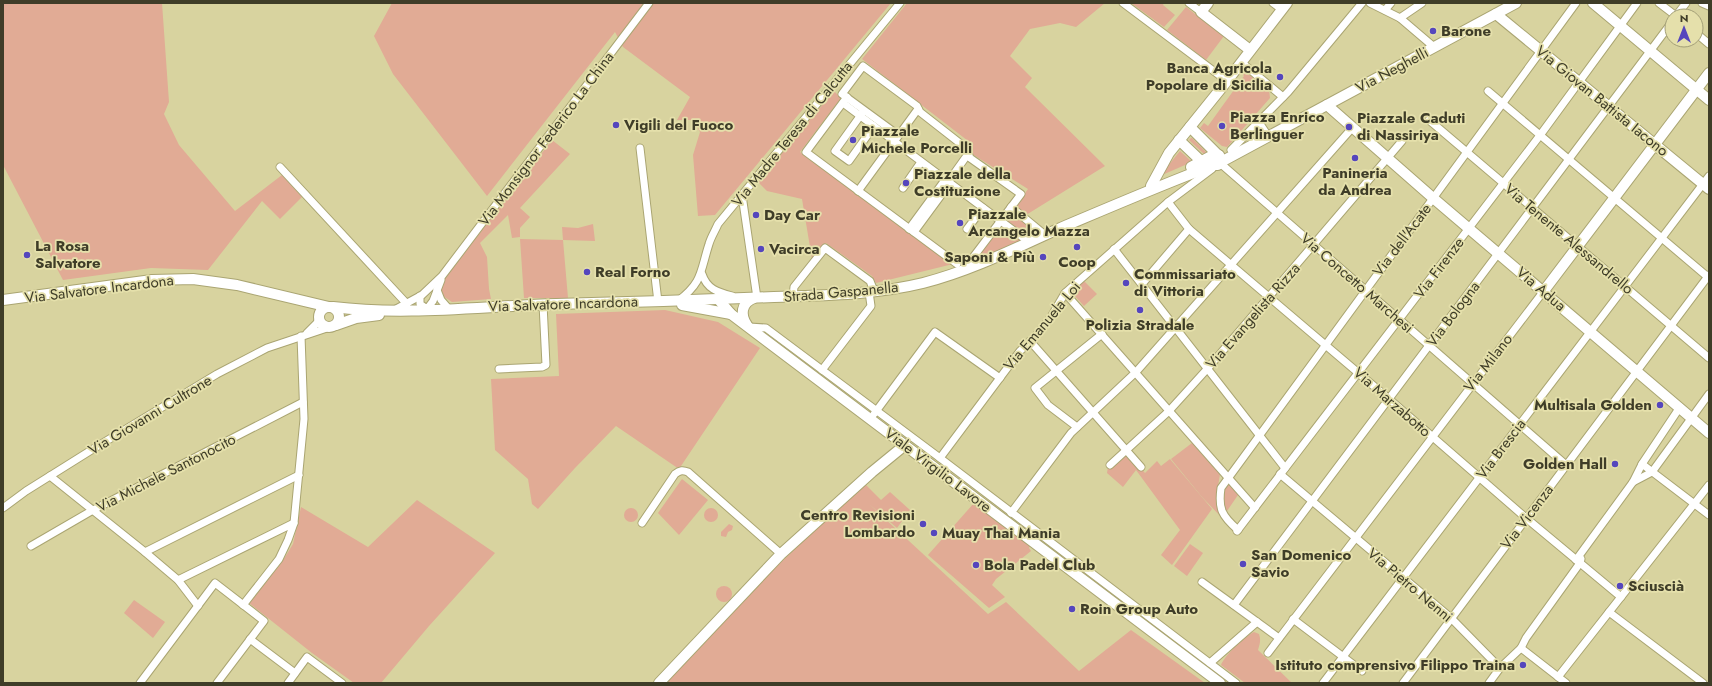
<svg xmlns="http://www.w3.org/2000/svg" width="1712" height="686" font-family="Jost,sans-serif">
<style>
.green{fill:#e1ab95}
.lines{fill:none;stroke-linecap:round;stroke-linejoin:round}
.street-casing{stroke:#aaa572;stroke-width:9}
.secondary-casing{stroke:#aaa572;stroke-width:12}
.street{stroke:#fff;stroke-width:7}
.secondary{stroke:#fff;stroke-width:10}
.poi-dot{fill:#5546bd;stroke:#e5e0ab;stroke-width:1.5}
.labels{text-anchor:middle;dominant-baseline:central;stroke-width:3.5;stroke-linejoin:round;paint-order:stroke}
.poi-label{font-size:15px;font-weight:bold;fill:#3f3d28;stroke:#e5e0ab;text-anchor:start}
.street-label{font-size:15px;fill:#3f3d28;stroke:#e5e0ab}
</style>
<rect width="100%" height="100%" fill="#d8d39f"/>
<g class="green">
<polygon points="3,3 162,3 169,102 164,114 179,145 235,211 282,175 302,197 280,219 262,201 208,270 151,268 63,280 3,165"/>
<polygon points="392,3 891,3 715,215 698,216 693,155 700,132 693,120 677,120 690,97 623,47 615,32 487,196 393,74 374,36"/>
<polygon points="907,3 1105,3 1076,27 1060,23 1030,29 1010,56 1032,78 1025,87 1105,166 1026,215 1016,206 1028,189 972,154 972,144 862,59"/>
<polygon points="1131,3 1164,3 1163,5 1175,15 1164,27"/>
<polygon points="1186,7 1224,36 1206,60 1167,30"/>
<polygon points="1243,70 1269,90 1270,98 1227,147 1222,146 1200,128 1204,123 1208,126 1244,76 1241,72"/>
<polygon points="834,91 841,98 800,152 953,264 876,283 872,276 826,243 812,259 802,199 767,191 758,182"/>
<polygon points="1191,138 1192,138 1208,154 1205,155 1189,140"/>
<polygon points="552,140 570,154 520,208 530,217 520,228 520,237 512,238 508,215 480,243 487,257 489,289 491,299 452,302 443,296 441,292 442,283 445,278"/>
<polygon points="1180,151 1192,162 1162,175 1167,167"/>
<polygon points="1011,209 1042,235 966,267"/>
<polygon points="593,224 595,241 563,240 568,298 524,298 520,239 563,240 562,227 578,228"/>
<polygon points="1084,281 1097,294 1084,306 1072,293"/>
<polygon points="665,310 718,322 760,348 679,469 616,426 575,468 538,509 532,504 528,479 495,450 491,379 559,376 556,314"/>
<polygon points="1192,443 1220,474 1216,499 1218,508 1224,520 1202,497 1171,459"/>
<polygon points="1126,452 1145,473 1157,461 1161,466 1170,459 1212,509 1172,565 1161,555 1180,530 1136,470 1123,487 1107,473 1108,467"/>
<polygon points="682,479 708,500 679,535 658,513"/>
<polygon points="864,483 881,500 890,492 910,510 897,528 869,504 988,614 1006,602 1079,671 1131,630 1205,683 664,683 749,593"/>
<path d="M1229,483L1238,495L1227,511C1220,504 1223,493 1224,485Z"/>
<polygon points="417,500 495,553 429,626 381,683 354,683 312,653 249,603 282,562 293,544 301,507 368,547"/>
<polygon points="974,503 1030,546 1029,548 1031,551 996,579 992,585 1005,597 989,608 928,555"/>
<circle cx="711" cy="515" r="7"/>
<circle cx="631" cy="515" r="7"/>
<polygon points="729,524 733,526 732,530 728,532 726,537 721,536 721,532"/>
<polygon points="1190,544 1203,553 1187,576 1174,566"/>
<circle cx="724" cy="594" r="8"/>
<polygon points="134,600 165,622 153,638 124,613"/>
<path d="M1254,632L1259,634C1261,640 1260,643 1258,650L1292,683H1245L1221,665C1225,655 1244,637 1254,632Z"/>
</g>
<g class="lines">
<defs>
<g id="street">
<polyline points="1123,3 1227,81"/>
<polyline points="1189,3 1201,12"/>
<polyline points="1273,3 1281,9"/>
<polyline points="1370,3 1400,18 1434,47"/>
<polyline points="1659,3 1676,16"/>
<polyline points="1702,3 1709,6"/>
<polyline points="1385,10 1391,3"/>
<polyline points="1676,16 1686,3"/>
<polyline points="1400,18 1422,3"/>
<polyline points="1696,33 1709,44"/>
<polyline points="1241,62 1283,97"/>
<polyline points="1488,91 1709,278"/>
<polyline points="847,97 806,152 957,264"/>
<polyline points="843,103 1029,242"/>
<polyline points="863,112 835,151 849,161 874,126"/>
<polyline points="1429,120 1709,358"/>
<polyline points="1258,121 1268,136"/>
<polyline points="898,135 842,94 863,66 917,106 920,112 966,148 970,158 1021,194 974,256"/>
<polyline points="640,148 658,302"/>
<polyline points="1231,150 1288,92 1362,3"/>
<polyline points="1220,163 1566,465"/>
<polyline points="280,167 407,304"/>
<polyline points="948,182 968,154"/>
<polyline points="903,188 921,162"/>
<polyline points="858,191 918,109"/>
<polyline points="742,195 757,298"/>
<polyline points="1168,202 1189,229 1389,399 1526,518 1621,597"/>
<polyline points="1011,207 1045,235"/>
<polyline points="909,229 945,180"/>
<polyline points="967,229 983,208"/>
<polyline points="914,232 950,183"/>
<polyline points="1114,249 1285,468"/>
<path d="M702,274C707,289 717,292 732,296"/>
<polyline points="1142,284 1189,229"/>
<polyline points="437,290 441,300 448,308"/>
<polyline points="1065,293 1255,508"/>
<polyline points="420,296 420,304 427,309 433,301 441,280"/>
<polyline points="793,296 794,287 825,248 870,281 874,291"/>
<path d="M678,301C703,282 700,272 709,244C711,237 715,231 718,224L900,3"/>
<polyline points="396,309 422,295 442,276 649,3"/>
<polyline points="749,327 766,328 940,458 1236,683"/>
<polyline points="307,333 317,323 319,319"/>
<polyline points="1030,341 1141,467"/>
<polyline points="499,369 542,367 546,365 543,304"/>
<polyline points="822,370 871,306 869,292"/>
<polyline points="874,414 935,332 1000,378"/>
<polyline points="1077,427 1048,405 1035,388 1102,334"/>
<polyline points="940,458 1020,351 1034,338 1051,317 1065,293 1168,202 1212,169"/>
<polyline points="1642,464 1709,515"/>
<polyline points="1110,465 1169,411 1208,368 1402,141"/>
<polyline points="1280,474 1451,618 1500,668"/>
<polyline points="50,476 145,552 178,580 198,606"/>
<polyline points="1633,482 1652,472 1709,394"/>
<polyline points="3,508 26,491 93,449 217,374 267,348 330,327"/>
<polyline points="1011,513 1071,433 1136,372 1353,127"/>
<path d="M642,523L675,474C680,470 683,470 688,472L781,554"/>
<path d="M1238,530C1222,516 1218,509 1221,488L1576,3"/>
<polyline points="1237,531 1541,134 1637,3"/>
<polyline points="31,546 93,510 303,402"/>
<polyline points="145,552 299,475"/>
<polyline points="1576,560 1633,482 1642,464 1680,407"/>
<polyline points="178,580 294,523"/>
<polyline points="1202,582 1279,638"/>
<polyline points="243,605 279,559 288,540 294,523 304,419 301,336"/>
<polyline points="1234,605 1672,22"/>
<polyline points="1609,612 1703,683"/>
<polyline points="1293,619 1362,671"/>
<polyline points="250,639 295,673"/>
<polyline points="1521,648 1566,683"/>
<polyline points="1268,653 1543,292"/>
<polyline points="1210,663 1257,622"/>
<polyline points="1558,677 1709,485"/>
<polyline points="140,683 215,583 264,621 217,683"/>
<polyline points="288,683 307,657 342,683"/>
<polyline points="1323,683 1709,176"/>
<polyline points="1403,683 1709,275"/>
<polyline points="1489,683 1500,668 1521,648 1526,638 1580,563 1581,559"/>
</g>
<g id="secondary">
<polyline points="1208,3 1201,12 1250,50"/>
<polyline points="1593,3 1709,100"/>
<polyline points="1496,14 1709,189"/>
<polyline points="1327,105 1433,198 1709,433"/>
<polyline points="1190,127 1217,154"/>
<polyline points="1179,140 1202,162 1207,163"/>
<polyline points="1221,162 1516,3"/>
<polyline points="1191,167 1215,154 1219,155 1222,161 1218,165 1214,165 1211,162 1211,157"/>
<polyline points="1151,186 1169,153 1227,81 1287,3"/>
<polyline points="1543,292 1709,73"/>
<polyline points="718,299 731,314 1220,683"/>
<polyline points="3,300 152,280 193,279 237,285 329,307"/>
<polyline points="682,305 731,314"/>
<circle cx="329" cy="317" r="10"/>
<path d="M333,307C407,316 482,306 556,304C629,302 701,300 774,297C824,295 874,295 923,283C970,271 1014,249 1058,229C1110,207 1161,185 1214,165"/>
<polyline points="336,325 356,318 379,315"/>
<path d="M747,325C740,315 741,303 754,298"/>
<polyline points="659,683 781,554 872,472 905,445"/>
</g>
</defs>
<use href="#street" class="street-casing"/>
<use href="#secondary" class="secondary-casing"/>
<use href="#street" class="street"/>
<use href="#secondary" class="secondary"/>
</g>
<g class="poi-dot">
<circle cx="1433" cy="31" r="4"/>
<circle cx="1280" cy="77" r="4"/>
<circle cx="616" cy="125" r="4"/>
<circle cx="1222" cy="126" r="4"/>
<circle cx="1349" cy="127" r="4"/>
<circle cx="853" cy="140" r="4"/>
<circle cx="1355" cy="158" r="4"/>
<circle cx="906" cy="183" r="4"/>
<circle cx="756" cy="215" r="4"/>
<circle cx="960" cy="223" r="4"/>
<circle cx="1077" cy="247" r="4"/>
<circle cx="761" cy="249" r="4"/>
<circle cx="27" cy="255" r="4"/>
<circle cx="1043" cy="257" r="4"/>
<circle cx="587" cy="272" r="4"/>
<circle cx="1126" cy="283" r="4"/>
<circle cx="1140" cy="310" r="4"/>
<circle cx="1660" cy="405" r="4"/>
<circle cx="1615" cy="464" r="4"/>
<circle cx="923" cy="524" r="4"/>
<circle cx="934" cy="533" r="4"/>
<circle cx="1243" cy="564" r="4"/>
<circle cx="976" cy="565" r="4"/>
<circle cx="1620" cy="586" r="4"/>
<circle cx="1072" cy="609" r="4"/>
<circle cx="1523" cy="665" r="4"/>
</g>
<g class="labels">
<g class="poi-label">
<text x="1441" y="31">Barone</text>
<text x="1272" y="68" text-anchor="end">Banca Agricola<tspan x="1272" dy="17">Popolare di Sicilia</tspan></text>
<text x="1230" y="117">Piazza Enrico<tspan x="1230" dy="17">Berlinguer</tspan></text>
<text x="1357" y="118">Piazzale Caduti<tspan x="1357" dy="17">di Nassiriya</tspan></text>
<text x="624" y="125">Vigili del Fuoco</text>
<text x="861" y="131">Piazzale<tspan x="861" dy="17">Michele Porcelli</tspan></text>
<text x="1355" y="173" text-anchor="middle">Panineria<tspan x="1355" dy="17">da Andrea</tspan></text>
<text x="914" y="174">Piazzale della<tspan x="914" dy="17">Costituzione</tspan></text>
<text x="968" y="214">Piazzale<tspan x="968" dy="17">Arcangelo Mazza</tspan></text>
<text x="764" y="215">Day Car</text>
<text x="35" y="246">La Rosa<tspan x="35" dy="17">Salvatore</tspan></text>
<text x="769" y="249">Vacirca</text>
<text x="1035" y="257" text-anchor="end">Saponi &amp; Più</text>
<text x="1077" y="262" text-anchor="middle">Coop</text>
<text x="595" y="272">Real Forno</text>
<text x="1134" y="274">Commissariato<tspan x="1134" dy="17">di Vittoria</tspan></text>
<text x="1140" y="325" text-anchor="middle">Polizia Stradale</text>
<text x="1652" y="405" text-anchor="end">Multisala Golden</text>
<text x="1607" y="464" text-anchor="end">Golden Hall</text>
<text x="915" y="515" text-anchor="end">Centro Revisioni<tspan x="915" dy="17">Lombardo</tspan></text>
<text x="942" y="533">Muay Thai Mania</text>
<text x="1251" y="555">San Domenico<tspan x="1251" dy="17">Savio</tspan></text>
<text x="984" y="565">Bola Padel Club</text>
<text x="1628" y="586">Sciuscià</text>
<text x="1080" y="609">Roin Group Auto</text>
<text x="1515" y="665" text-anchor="end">Istituto comprensivo Filippo Traina</text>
</g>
<g class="street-label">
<text transform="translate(1392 70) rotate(-28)">Via Neghelli</text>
<text transform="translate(1602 101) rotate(39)">Via Giovan Battista Iacono</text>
<text transform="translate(792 134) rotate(-51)">Via Madre Teresa di Calcutta</text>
<text transform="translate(546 139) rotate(-53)">Via Monsignor Federico La China</text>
<text transform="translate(1569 239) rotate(40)">Via Tenente Alessandrello</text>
<text transform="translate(1402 240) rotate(-53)">Via dell'Acate</text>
<text transform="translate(1439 268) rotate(-53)">Via Firenze</text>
<text transform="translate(1357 283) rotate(41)">Via Concetto Marchesi</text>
<text transform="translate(99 289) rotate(-7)">Via Salvatore Incardona</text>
<text transform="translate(1541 289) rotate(40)">Via Adua</text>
<text transform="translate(841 292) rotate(-5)">Strada Gaspanella</text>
<text transform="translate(563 304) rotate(-2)">Via Salvatore Incardona</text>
<text transform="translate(1453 314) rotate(-53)">Via Bologna</text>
<text transform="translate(1253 316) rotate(-49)">Via Evangelista Rizza</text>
<text transform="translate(1042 326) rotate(-50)">Via Emanuela Loi</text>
<text transform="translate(1488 363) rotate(-52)">Via Milano</text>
<text transform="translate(1392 402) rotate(41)">Via Marzabotto</text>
<text transform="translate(150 415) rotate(-31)">Via Giovanni Cultrone</text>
<text transform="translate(1501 449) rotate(-53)">Via Brescia</text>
<text transform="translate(938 470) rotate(37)">Viale Virgilio Lavore</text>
<text transform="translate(166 473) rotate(-27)">Via Michele Santonocito</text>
<text transform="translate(1527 517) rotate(-53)">Via Vicenza</text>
<text transform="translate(1410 585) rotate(40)">Via Pietro Nenni</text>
</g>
</g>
<rect width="1712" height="686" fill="none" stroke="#3f3d28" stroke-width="8"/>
<g transform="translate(1684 28)"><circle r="19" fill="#e5e0ab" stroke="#a39f77"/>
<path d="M0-3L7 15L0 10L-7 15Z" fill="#5546bd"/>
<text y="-6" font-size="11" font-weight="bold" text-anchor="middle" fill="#3f3d28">N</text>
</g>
</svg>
